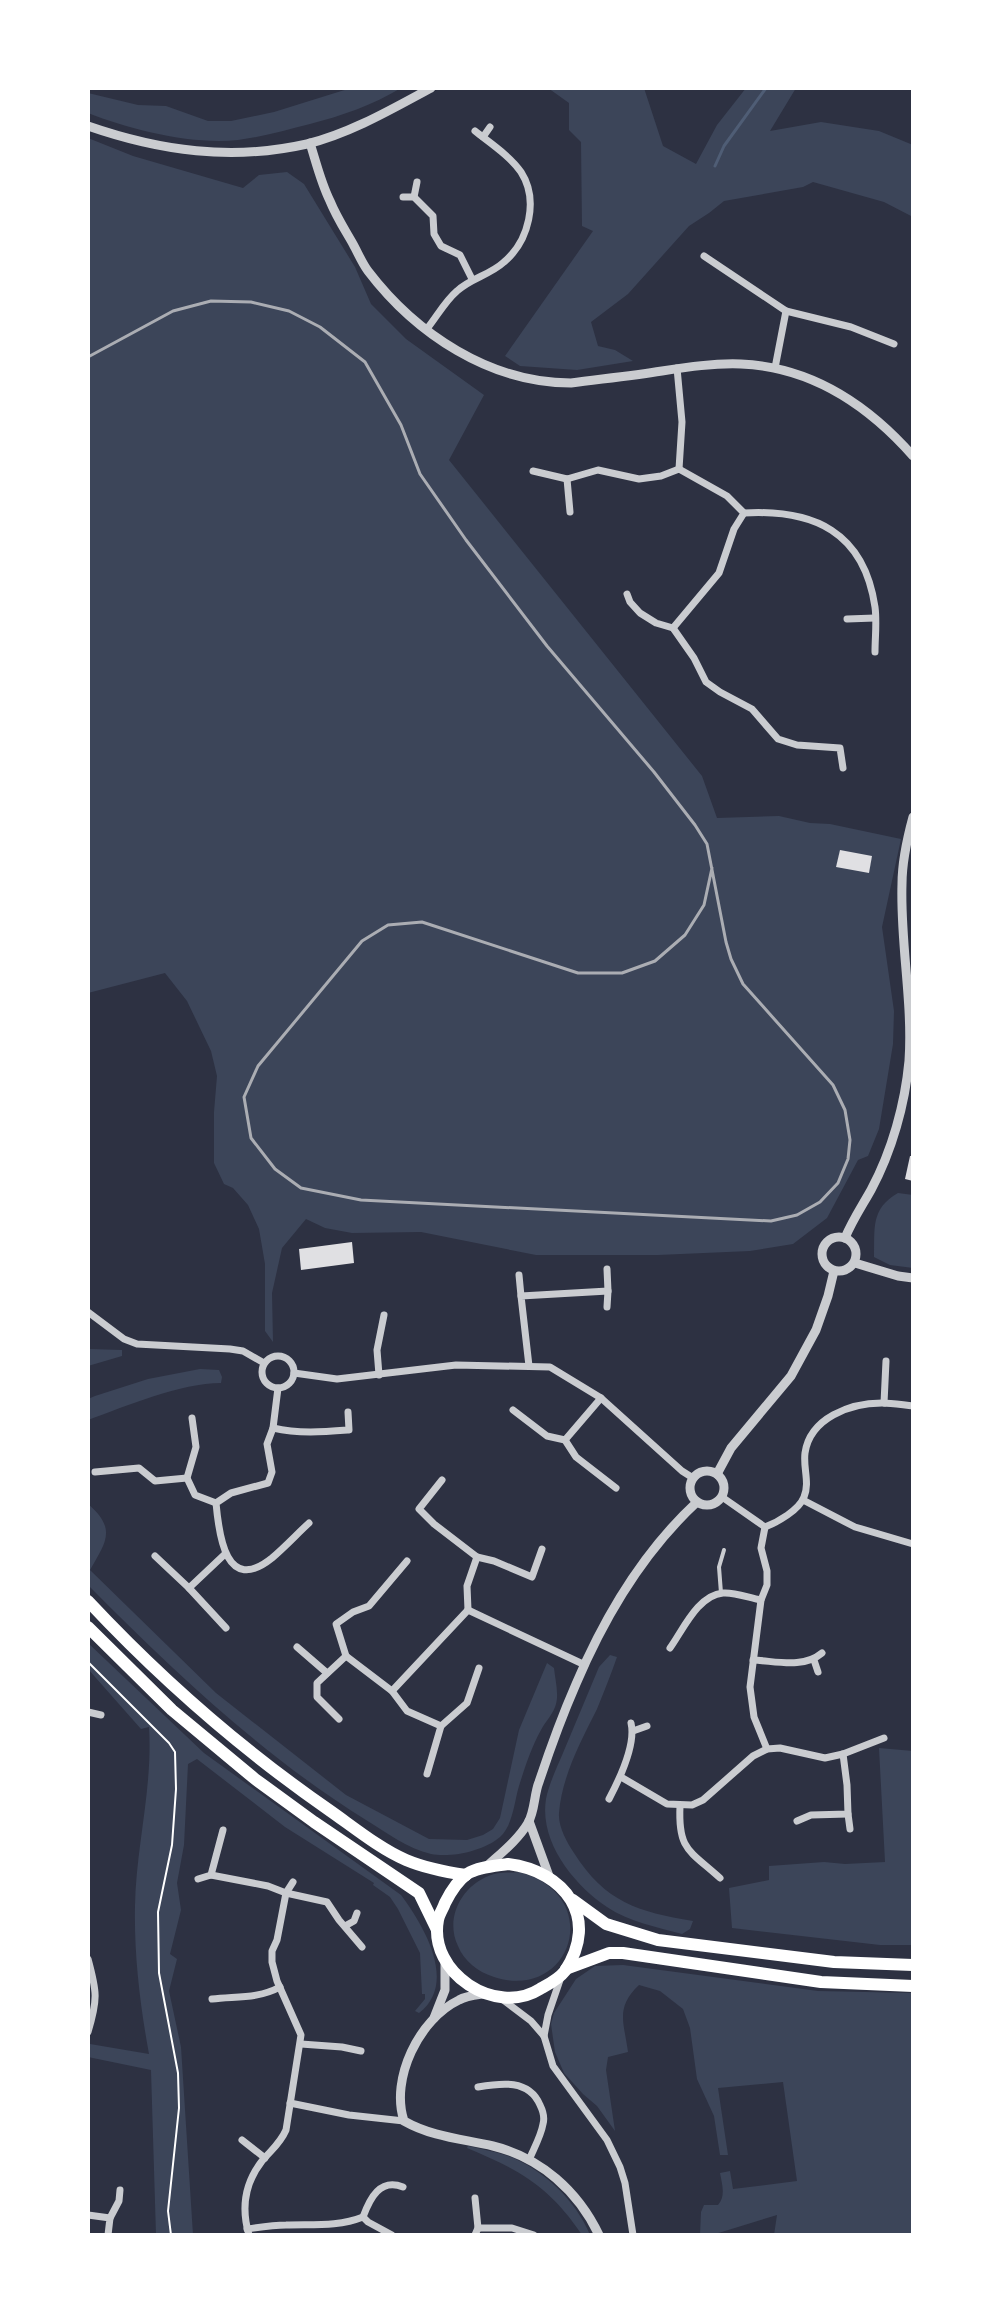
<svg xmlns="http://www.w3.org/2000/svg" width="1001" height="2323" font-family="'Work Sans',sans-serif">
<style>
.green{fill:#3c4559}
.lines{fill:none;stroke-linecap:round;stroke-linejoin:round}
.stream{stroke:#4f5d75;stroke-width:3}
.building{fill:#e0e0e3}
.path{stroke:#fff;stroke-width:2}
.service{stroke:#caccd0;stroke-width:4}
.minor{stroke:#caccd0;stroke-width:7}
.tertiary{stroke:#caccd0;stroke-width:9}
.trunk{stroke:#fff;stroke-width:12}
.rail{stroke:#abadb3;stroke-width:3}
</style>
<rect width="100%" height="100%" fill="#2d3142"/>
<g class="green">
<path d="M351,88H401C373,105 341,116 310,124C286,130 262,137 238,140C192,145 131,130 88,113V93L138,105L166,106L208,121H231L274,112Z"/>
<polygon points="548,88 644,88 663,146 696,164 717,125 746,88 796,88 770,131 821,122 879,131 913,145 913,217 884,202 813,182 803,187 724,201 709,213 689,226 628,294 591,322 598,346 615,350 633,361 577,370 520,366 505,356 593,231 582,226 581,142 569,130 569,103"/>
<polygon points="88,138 133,156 243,188 259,175 287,172 304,184 355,267 371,304 406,339 484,395 449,460 702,776 717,818 779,816 810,823 830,824 901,839 882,927 894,1011 893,1044 879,1129 868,1156 858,1160 827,1218 793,1244 750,1251 658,1255 536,1255 421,1232 352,1233 325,1228 306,1219 282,1248 272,1293 273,1342 265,1331 265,1264 259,1229 248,1205 233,1188 224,1184 214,1163 214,1112 217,1076 211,1051 187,1001 165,973 88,993"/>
<path d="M898,1193L913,1195V1268L890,1265L874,1257C875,1229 870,1209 898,1193Z"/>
<polygon points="88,1349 122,1350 122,1356 88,1366"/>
<path d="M200,1369L219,1370L222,1377L221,1383C181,1383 126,1406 88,1420V1399L95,1396L148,1379Z"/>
<path d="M88,1504C117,1529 106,1542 90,1570L216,1693L346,1795L429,1839L467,1840L483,1835L493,1829L500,1818L519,1730L547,1663L554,1668C555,1679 559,1693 556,1704C554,1713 545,1722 541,1730C531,1748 525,1767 519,1786C514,1803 513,1825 500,1837C484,1851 451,1858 431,1854C408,1849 386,1832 366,1820C263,1756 173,1671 88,1585Z"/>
<path d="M88,1643L204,1753L401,1895C424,1926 458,1983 419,2013L415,2011L425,1999V1994H422L420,1953L398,1909L390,1897L373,1885L374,1883L285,1827L197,1759L188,1764L184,1845L177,1883L181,1910L170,1954L177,1959L169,1991L181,2047L193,2235H156L151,2070L88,2057L90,2044L149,2054C140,2005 134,1955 135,1906C136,1846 153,1787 149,1727L141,1729L88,1669Z"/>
<path d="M610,1655L617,1657C611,1674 604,1692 597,1709C581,1741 562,1776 559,1813C558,1827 567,1842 574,1853C605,1902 638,1912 693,1921L690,1929L682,1934C657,1927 629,1922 607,1907C574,1885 539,1842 546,1799C549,1784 557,1767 563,1753C575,1724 587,1696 599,1667Z"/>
<polygon points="879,1748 913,1751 913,1945 880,1945 732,1928 729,1888 769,1880 769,1866 824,1862 845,1864 885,1862"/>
<path d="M519,1872C606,1895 572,2002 494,1977C478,1972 464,1961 458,1946C444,1917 463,1883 494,1874C502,1872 511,1873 519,1872Z"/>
<path d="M623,1965L818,1991L913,1993V2235H774L777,2215L712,2235H700L701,2212L704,2205H718C726,2196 722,2184 720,2173L730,2171L733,2189L797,2181L783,2082L718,2088L728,2155H720L714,2116L697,2079L690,2028L683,2009L660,1991L639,1985C615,2008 624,2022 628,2052L608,2057L606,2070L615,2131L597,2106L583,2094L564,2073L555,2052L551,2024L554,2013L576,1979L595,1966Z"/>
<path d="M468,2146C480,2149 493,2151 505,2155C541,2167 576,2200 590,2235H582C550,2187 520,2170 467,2148Z"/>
</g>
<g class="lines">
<polyline class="stream" points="715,166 724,146 766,88"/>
</g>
<g class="building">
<polygon points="840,850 872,856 869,873 836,867"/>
<polygon points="910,1156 913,1156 913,1181 905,1179"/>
<polygon points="352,1242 354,1263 301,1270 299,1249"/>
</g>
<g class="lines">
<polyline class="path" points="88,1662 169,1743 175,1752 176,1789 172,1845 158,1912 159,1973 178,2073 179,2108 168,2211 171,2235"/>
<polyline class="service" points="721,1593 719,1567 724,1550"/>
<g class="minor">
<polyline points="483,137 490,127"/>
<polyline points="403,197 414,197 433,216 434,234 441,246 460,255 472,279"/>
<polyline points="414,197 417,182"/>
<polyline points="704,256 786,311 851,327 894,344"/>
<path d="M426,330C436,318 445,301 457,291C471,278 490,275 504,262C529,241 539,200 521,172C510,156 490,143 475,131"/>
<polyline points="677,368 682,422 679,469"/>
<polyline points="775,368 786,311"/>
<polyline points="533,471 567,479 598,470 639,479 661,476 679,469"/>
<polyline points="567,479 570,512"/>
<path d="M744,513C814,509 864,532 875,607C877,622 875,637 875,652"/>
<polyline points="627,594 630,602 640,613 656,623 673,628 694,658 706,682 720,692 752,709 778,739 797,745 840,748 843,768"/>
<polyline points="847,619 875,618"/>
<polyline points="673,628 719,573 734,529 744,513 727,496 679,469"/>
<polyline points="607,1269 608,1291"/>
<polyline points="519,1275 521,1296"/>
<polyline points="88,1312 124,1339 137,1344 230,1349 243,1351 264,1363"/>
<circle cx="278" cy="1372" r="16"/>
<polyline points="529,1366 521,1296 608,1291 607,1307"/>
<polyline points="294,1373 337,1379 456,1365 550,1367 601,1398 682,1471 693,1478"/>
<polyline points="379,1375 377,1350 384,1315"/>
<path d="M278,1388L273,1428L267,1444L272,1472L268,1483L231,1493L216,1503C219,1536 226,1595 272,1558C285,1547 297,1534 309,1523"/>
<polyline points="884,1403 886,1361"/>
<polyline points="513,1410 547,1436 565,1440 576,1457 616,1488"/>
<polyline points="192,1418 196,1447 187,1478 195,1495 216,1503"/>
<path d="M273,1428C299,1434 323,1432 349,1430L348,1412"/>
<polyline points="565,1440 601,1398"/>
<polyline points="95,1472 139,1468 155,1481 187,1478"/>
<polyline points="442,1480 419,1509 434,1524 477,1557"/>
<polyline points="722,1497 765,1527"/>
<polyline points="803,1500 855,1527 913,1544"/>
<polyline points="765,1527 761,1548 767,1571 767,1585 761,1600 750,1687 754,1717 767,1749"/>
<path d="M765,1527C778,1522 799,1510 804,1497C810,1483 803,1468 805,1453C810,1418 850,1403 882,1403C892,1403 903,1405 913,1406"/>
<polyline points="155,1556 189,1588 226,1628"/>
<polyline points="189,1588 225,1554"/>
<polyline points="468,1610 467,1586 477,1557 494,1561 532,1577 542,1549"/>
<polyline points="468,1610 585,1665"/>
<polyline points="297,1647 327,1673"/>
<path d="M670,1648C683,1630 698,1595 723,1593C735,1592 749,1598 761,1600"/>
<polyline points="346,1656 336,1624 353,1612 369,1606 407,1561"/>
<path d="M753,1660C776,1661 803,1669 822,1653"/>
<polyline points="814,1660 818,1672"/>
<polyline points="392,1691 468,1610"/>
<polyline points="88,1712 101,1715"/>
<polyline points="339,1719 317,1697 317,1683 346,1656 392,1691 407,1711 441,1726 427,1774"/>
<polyline points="441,1726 467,1703 479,1668"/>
<polyline points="633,1731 647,1726"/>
<polyline points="621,1777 667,1804 692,1805 703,1800 753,1756 767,1749 780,1748 825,1758 843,1754 884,1738"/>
<path d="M609,1799C619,1780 636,1744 631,1723"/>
<path d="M680,1806C678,1850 689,1850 720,1878"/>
<polyline points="848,1814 850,1829"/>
<polyline points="797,1821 811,1815 848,1814 847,1785 843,1754"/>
<polyline points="211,1875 268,1886 286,1893 327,1902 339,1920 362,1947"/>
<polyline points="198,1879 211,1875 223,1830"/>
<polyline points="345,1926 354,1921 357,1913"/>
<path d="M88,1959C97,1992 98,1999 88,2032"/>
<path d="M212,1999C235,1996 258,1999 280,1987"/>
<polyline points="502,1999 531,2021 544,2036 553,2066 607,2140 620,2167 625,2183 633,2235"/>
<polyline points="544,2036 548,2015 561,1977"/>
<polyline points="301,2044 342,2047 361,2051"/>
<path d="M478,2087C501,2083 529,2079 540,2105C543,2111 545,2117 543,2124C541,2136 534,2148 529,2160"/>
<polyline points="290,2103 349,2115 404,2121"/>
<polyline points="242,2140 265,2158"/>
<polyline points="475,2198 478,2228 475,2235"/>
<polyline points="88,2215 110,2218 108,2235"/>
<polyline points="363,2217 368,2222 392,2235"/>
<polyline points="110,2218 119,2201 120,2190"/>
<polyline points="478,2228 512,2228 534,2235"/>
<path d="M247,2229C260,2227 273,2225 286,2225C312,2224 338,2227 363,2217C370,2198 380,2178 403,2187"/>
<path d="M249,2235C241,2208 244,2184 262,2161C271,2150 280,2144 286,2130L301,2035L277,1981L272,1962V1951L277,1940L286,1893L293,1882"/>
</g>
<g class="tertiary">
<path d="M88,126C160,151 232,161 307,144C351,133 392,109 431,88"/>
<path d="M310,143C316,162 321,183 330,201C336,216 345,230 353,244C358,253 362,263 368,271C416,334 490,383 571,383C601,379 631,376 662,371C688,367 714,363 741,364C811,367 868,405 913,456"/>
<circle cx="839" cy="1254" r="17"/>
<path d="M845,1238C852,1221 862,1206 871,1190C892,1151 905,1104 909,1061C913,1002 900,943 902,884C902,861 907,839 913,817"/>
<polyline points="855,1263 898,1276 913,1278"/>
<circle cx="707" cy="1488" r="17"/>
<polyline points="717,1474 731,1448 791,1376 816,1330 828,1296 834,1271"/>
<polyline points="529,1821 549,1876"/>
<path d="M486,1867C500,1854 518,1840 528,1823C535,1811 534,1794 539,1782C550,1749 562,1716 576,1684C604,1618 644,1551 697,1502"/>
<path d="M483,1994C476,1995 466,1996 459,2000C419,2019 390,2079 404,2121C432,2137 463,2139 493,2146C541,2158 578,2191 599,2235"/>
<polyline points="434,2018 445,1990 445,1960"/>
</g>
<g class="trunk">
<path d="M88,1601C161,1679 241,1749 329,1810C352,1826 380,1849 406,1860C425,1868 445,1872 466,1875"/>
<polyline points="88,1627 172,1710 255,1779 314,1822 419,1893 437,1930"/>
<path d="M508,1864C565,1871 600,1918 565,1971C559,1979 549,1984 540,1989C496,2017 428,1973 438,1920C439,1914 443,1909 445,1903C450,1893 457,1881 467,1874C478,1867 495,1866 508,1864Z"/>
<polyline points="573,1900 606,1924 658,1940 834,1962 913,1965"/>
<polyline points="566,1969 609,1953 623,1953 821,1982 913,1986"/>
</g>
<polyline class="rail" points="88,357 173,311 211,301 251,302 289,311 320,327 365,362 401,425 420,474 466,540 547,646 654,772 695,825 707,844 726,942 731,959 743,984 833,1085 845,1110 850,1140 848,1159 838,1183 820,1202 797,1215 771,1221 361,1200 301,1188 275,1169 251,1138 244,1097 258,1066 362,941 388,925 422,922 578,973 622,973 655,961 685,935 704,905 712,868"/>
</g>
<rect width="1001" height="2323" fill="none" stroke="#ffffff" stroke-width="180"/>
</svg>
